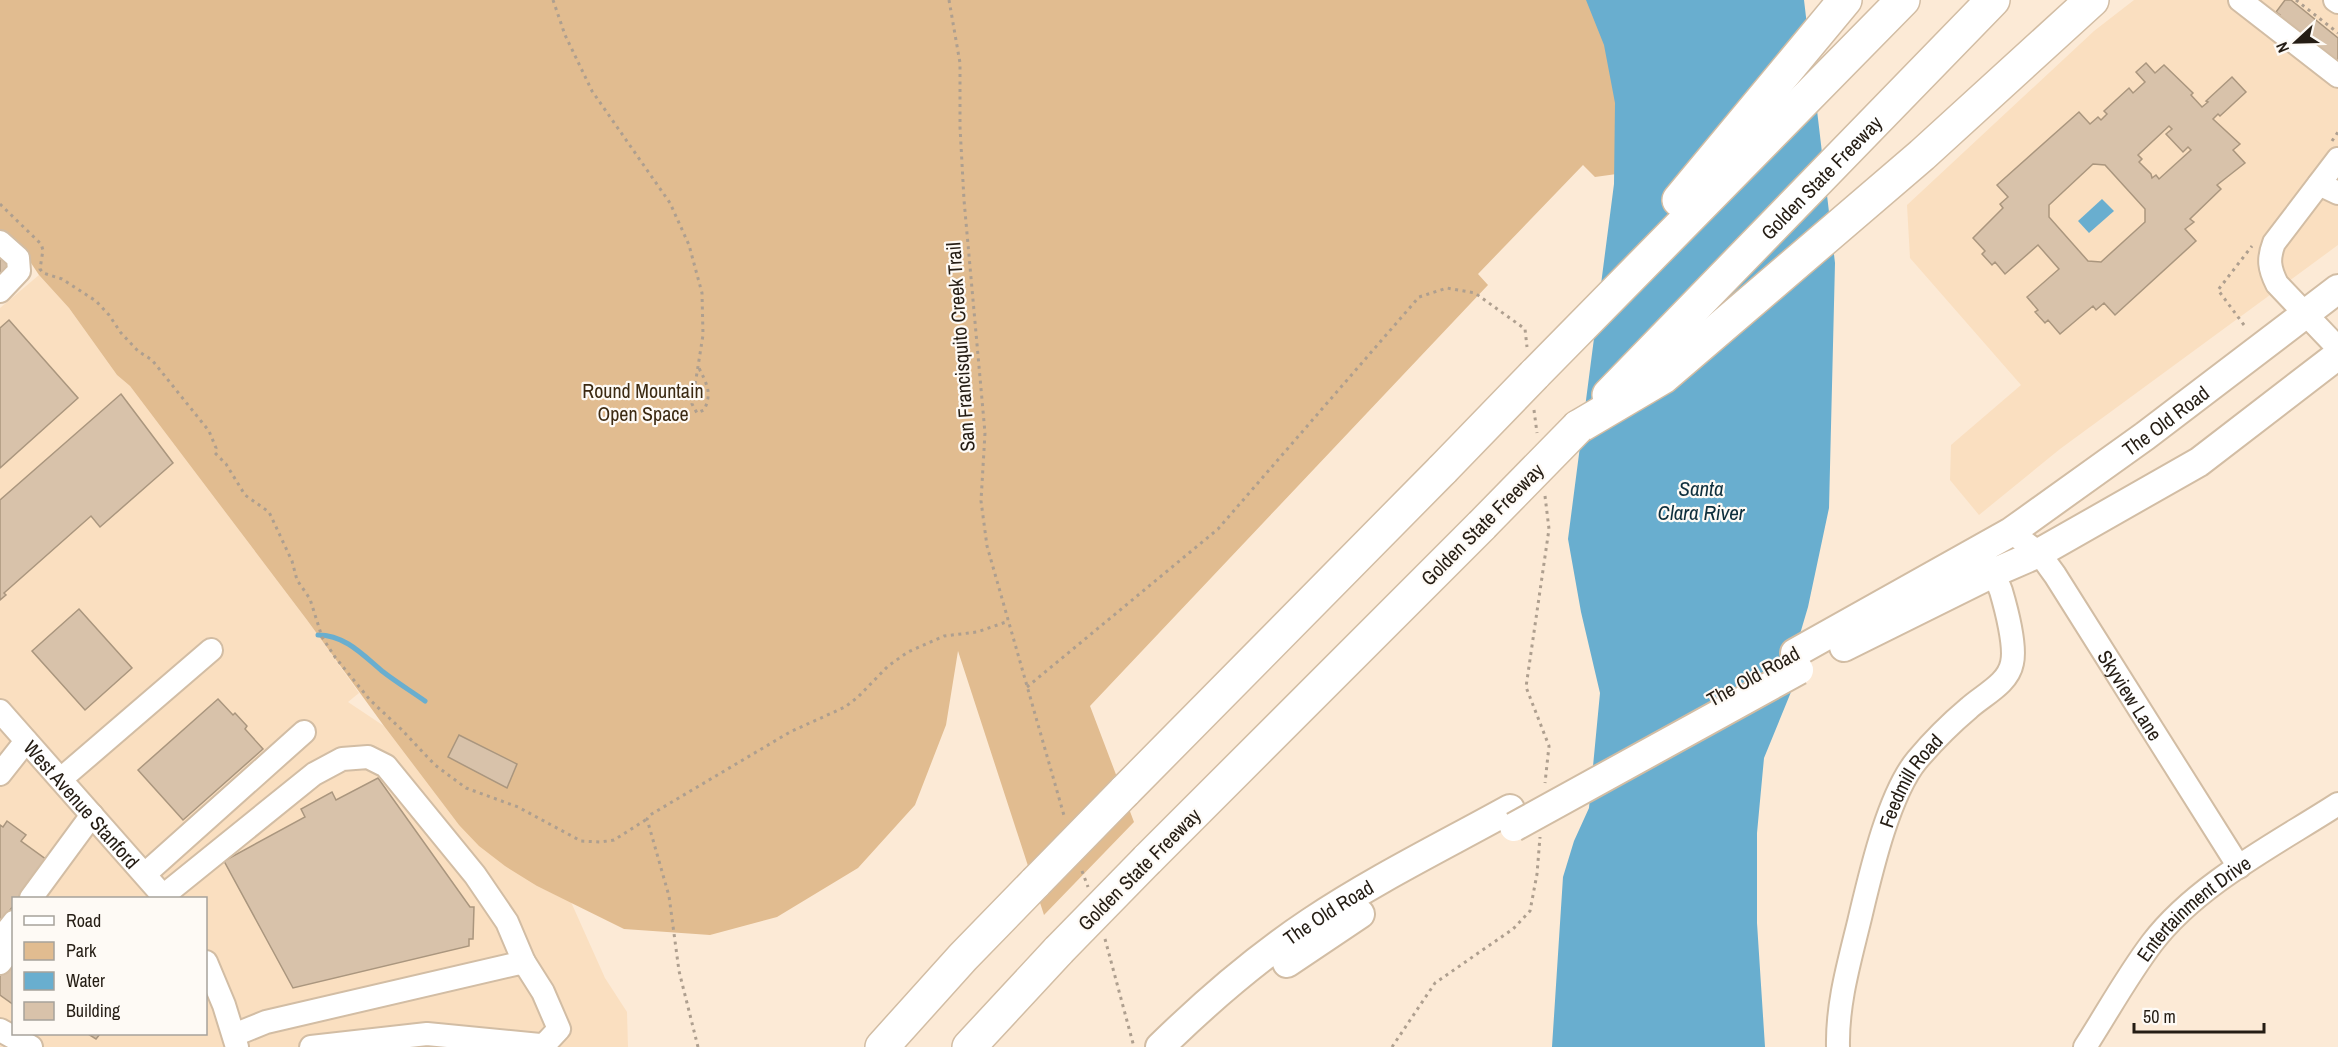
<svg xmlns="http://www.w3.org/2000/svg" width="2338" height="1047" font-family="'Archivo Narrow',sans-serif">
<style>
.built{fill:#fadfc0;fill-rule:evenodd}
.green{fill:#e1bc90}
.water{fill:#69aecf}
.lines{fill:none;stroke-linecap:round;stroke-linejoin:round}
.stream{stroke:#69aecf;stroke-width:5}
.building{fill:#d8c2aa;stroke:#aa967e;stroke-width:1.5;fill-rule:evenodd}
.minor-casing{stroke:#d2bda4;stroke-width:26}
.major-casing{stroke:#d2bda4;stroke-width:32}
.highway-casing{stroke:#d2bda4;stroke-width:36}
.path{stroke:#ae9f8f;stroke-width:3;stroke-dasharray:3 4.5;stroke-linecap:butt}
.minor{stroke:#fff;stroke-width:22}
.major{stroke:#fff;stroke-width:28}
.highway{stroke:#fff;stroke-width:33}
.major-bridge-casing{stroke:#d2bda4;stroke-width:32;stroke-linecap:butt}
.highway-bridge-casing{stroke:#d2bda4;stroke-width:36;stroke-linecap:butt}
.major-bridge{stroke:#fff;stroke-width:28}
.highway-bridge{stroke:#fff;stroke-width:33}
.labels{text-anchor:middle;dominant-baseline:central;stroke-width:4.5;stroke-linejoin:round;paint-order:stroke}
.street-label{font-size:20px;fill:#251d14;stroke:#fefaf5}
.park-label{font-size:20px;fill:#3c2a12;stroke:#fefaf5}
.water-label{font-size:21px;font-style:italic;fill:#0d2e3c;stroke:#fefaf5}
</style>
<rect width="100%" height="100%" fill="#fcead6"/>
<g class="built">
<polygon points="2134,0 2338,0 2338,245 2060,449 1979,515 1950,480 1951,445 2021,385 1910,258 1907,205 2094,31"/>
<path d="M39,275L69,308L117,375L130,386L307,620L359,693L348,702L384,726L459,825L537,886L571,902L605,978L627,1012L628,1047H0V308ZM14,898H206V1034H14Z"/>
</g>
<polygon class="green" points="0,0 1754,0 1638,171 1595,177 1583,165 1478,274 1488,285 1090,706 1134,822 1044,915 958,651 946,725 915,805 858,868 777,917 710,935 624,929 537,886 505,866 479,846 459,825 384,726 307,620 130,386 117,375 69,308 39,275 27,257 0,231"/>
<g class="water">
<polygon points="1586,0 1804,0 1835,263 1829,508 1808,607 1800,634 1791,692 1764,758 1757,833 1757,923 1765,1047 1552,1047 1563,877 1574,841 1589,808 1600,693 1581,612 1568,539 1614,184 1615,103 1604,45"/>
<polygon points="2102,199 2114,211 2089,233 2078,221"/>
</g>
<g class="lines">
<path class="stream" d="M318,635C345,635 363,655 382,671C396,682 411,691 425,701"/>
</g>
<g class="building">
<polygon points="2285,0 2291,0 2338,38 2338,70 2276,20 2280,15 2276,12"/>
<path d="M2146,63L2155,73L2164,65L2193,93L2191,95L2202,107L2208,102L2206,101L2232,77L2246,92L2220,116L2218,114L2213,119L2240,144L2233,150L2245,163L2217,185L2221,189L2190,219L2194,222L2185,229L2196,241L2115,315L2104,303L2096,310L2093,306L2060,334L2048,320L2045,323L2035,312L2038,310L2027,297L2059,269L2038,245L2005,274L1995,262L1992,265L1982,254L1985,251L1973,238L2003,208L2000,204L2008,197L1997,185L2079,112L2090,124L2098,117L2101,120L2107,114L2104,111L2129,88L2133,93L2145,82L2136,72ZM2169,126L2172,129L2166,134L2183,152L2188,147L2191,150L2159,179L2156,175L2152,178L2151,174L2139,162L2142,159L2138,155ZM2093,164L2105,165L2145,209V222L2101,262L2088,261L2049,217V205Z"/>
<polygon points="0,253 8,260 8,266 0,275"/>
<polygon points="9,320 78,398 0,468 0,328"/>
<polygon points="121,394 173,463 100,527 91,516 4,593 6,595 0,600 0,500"/>
<polygon points="79,609 132,668 85,710 32,651"/>
<polygon points="218,699 233,715 235,713 247,726 245,729 263,749 183,820 138,770"/>
<polygon points="459,735 517,764 507,788 448,757"/>
<polygon points="378,778 470,907 474,907 473,939 469,939 469,946 293,988 224,861 305,817 301,809 332,792 336,800"/>
<polygon points="7,821 26,835 21,841 47,860 18,898 14,898 14,905 0,923 0,825 3,827"/>
<polygon points="14,958 14,1005 0,995 0,976"/>
<polygon points="88,1034 100,1034 96,1039"/>
</g>
<g class="lines">
<defs>
<g id="minor">
<polyline points="2240,0 2338,76"/>
<polyline points="2335,0 2338,2"/>
<path d="M2338,159L2274,243C2268,259 2269,268 2277,284L2338,348"/>
<polyline points="2319,184 2338,193"/>
<polyline points="0,242 18,258 19,271 0,291"/>
<path id="s1" d="M2011,532L2039,553L2055,575L2239,867"/>
<path id="s2" d="M0,711L165,898"/>
<polyline points="0,774 26,741"/>
<polyline points="61,779 211,650"/>
<polyline points="145,874 304,732"/>
<polyline points="163,896 314,774 342,759 368,757 386,766 475,875 507,922 524,962"/>
<polyline points="31,898 92,815"/>
<polyline points="0,940 14,922"/>
<polyline points="206,962 224,1005 237,1047"/>
<polyline points="0,963 14,945"/>
<polyline points="0,1030 31,1047"/>
<polyline points="234,1035 266,1022 524,962 543,992 559,1029 545,1044 540,1045 427,1034 311,1047"/>
<path id="s3" d="M1838,1047C1837,1004 1849,963 1859,922C1870,876 1888,795 1917,760C1933,741 1950,724 1969,708C1983,695 2008,684 2012,663C2016,646 2006,608 2001,591C1997,580 1990,569 1985,558"/>
<path id="s4" d="M2085,1047C2107,1013 2127,976 2152,943C2197,884 2276,844 2338,804"/>
</g>
<g id="major">
<polyline points="1844,647 1993,573 2039,553 2199,462 2338,355"/>
<path id="s5" d="M1795,653L2011,532L2145,436L2338,289"/>
<polyline points="1287,963 1360,914"/>
<path id="s6" d="M1160,1047C1206,1002 1257,958 1311,922C1374,880 1443,846 1510,809"/>
</g>
<g id="highway">
<polyline points="1679,200 1845,0"/>
<polyline points="1534,375 1903,0"/>
<path id="s7" d="M1609,395L1993,0"/>
<polyline points="1578,427 1663,377 1922,155 2092,0"/>
<polyline points="1124,792 1443,469"/>
<polyline points="1147,860 1482,525"/>
<polyline points="882,1047 963,957 1036,882"/>
<polyline points="969,1047 1059,950"/>
</g>
</defs>
<use href="#minor" class="minor-casing"/>
<use href="#major" class="major-casing"/>
<use href="#highway" class="highway-casing"/>
<g class="path">
<path d="M553,0L565,35L592,91L670,203L689,245L702,293L703,335L692,404L697,413L704,410C713,392 706,383 698,366"/>
<polyline points="949,0 960,63 960,127 964,200 985,433 981,501 987,546 1065,819"/>
<polyline points="2296,0 2338,33"/>
<polyline points="2332,141 2338,132"/>
<polyline points="0,204 41,244 43,250 40,269 43,273 62,279 96,301 109,315 121,333 138,351 152,360 209,431 216,448 215,453 226,464 245,495 269,512 292,561 297,580 310,599 322,637 335,657 370,700 401,729 435,765 466,788 518,807 581,841 601,842 614,840 647,819"/>
<polyline points="2244,325 2218,290 2252,246"/>
<polyline points="1534,410 1537,433"/>
<polyline points="1545,496 1549,529 1526,687 1549,746 1545,783"/>
<polyline points="1027,687 1218,529 1419,297 1447,288 1475,293 1525,329 1527,347"/>
<polyline points="1082,871 1088,887"/>
<polyline points="1105,939 1134,1047"/>
<polyline points="698,1047 679,971 669,896 647,819 650,815 790,732 845,707 858,697 888,666 908,652 944,636 977,632 1009,621"/>
<polyline points="1392,1047 1435,983 1513,929 1530,911 1537,874 1540,837"/>
</g>
<use href="#minor" class="minor"/>
<use href="#major" class="major"/>
<use href="#highway" class="highway"/>
<defs>
<polyline id="major-bridge" points="1514,827 1799,670"/>
<g id="highway-bridge">
<polyline points="1443,469 1534,375"/>
<polyline points="1482,525 1578,427"/>
<polyline points="1036,882 1124,792"/>
<polyline points="1059,950 1147,860"/>
</g>
</defs>
<use href="#major-bridge" class="major-bridge-casing"/>
<use href="#highway-bridge" class="highway-bridge-casing"/>
<use href="#major-bridge" class="major-bridge"/>
<use href="#highway-bridge" class="highway-bridge"/>
</g>
<g class="labels">
<g class="street-label">
<text stroke="none"><textPath href="#s7" startOffset="304">Golden State Freeway</textPath></text>
<text transform="translate(960 347) rotate(-94)">San Francisquito Creek Trail</text>
<text stroke="none"><textPath href="#s5" startOffset="438">The Old Road</textPath></text>
<text transform="translate(1482 524) rotate(-45)">Golden State Freeway</text>
<text transform="translate(1753 676) rotate(-29)">The Old Road</text>
<text stroke="none"><textPath href="#s1" startOffset="204">Skyview Lane</textPath></text>
<text stroke="none"><textPath href="#s3" startOffset="279">Feedmill Road</textPath></text>
<text stroke="none"><textPath href="#s2" startOffset="124">West Avenue Stanford</textPath></text>
<text transform="translate(1139 869) rotate(-45)">Golden State Freeway</text>
<text stroke="none"><textPath href="#s4" startOffset="178">Entertainment Drive</textPath></text>
<text stroke="none"><textPath href="#s6" startOffset="216">The Old Road</textPath></text>
</g>
<g class="park-label">
<text x="643" y="390">Round Mountain<tspan x="643" dy="23">Open Space</tspan></text>
</g>
<g class="water-label">
<text x="1701" y="488">Santa<tspan x="1701" dy="24">Clara River</tspan></text>
</g>
</g>
<rect x="12" y="897" width="195" height="138" fill="#fefaf5" stroke="#a7a29b" stroke-width="1.5"/>
<rect x="24" y="916" width="30" height="9" fill="#ffffff" stroke="#a7a29b" stroke-width="1.5"/>
<text x="66" y="927" font-size="18" fill="#251d14">Road</text>
<rect x="24" y="942" width="30" height="18" fill="#e1bc90" stroke="#a7a29b" stroke-width="1.5"/>
<text x="66" y="957" font-size="18" fill="#251d14">Park</text>
<rect x="24" y="972" width="30" height="18" fill="#69aecf" stroke="#a7a29b" stroke-width="1.5"/>
<text x="66" y="987" font-size="18" fill="#251d14">Water</text>
<rect x="24" y="1002" width="30" height="18" fill="#d8c2aa" stroke="#a7a29b" stroke-width="1.5"/>
<text x="66" y="1017" font-size="18" fill="#251d14">Building</text>
<g transform="translate(2296 42) rotate(248)" stroke="#fefaf5" stroke-width="4.5" paint-order="stroke">
<path d="M0-4.5L10 22L0 15L-10 22Z" fill="#251d14"/>
<text y="-9" font-size="16" font-weight="bold" text-anchor="middle" fill="#251d14">N</text>
</g>
<path d="M2134 1023v9h130v-9" fill="none" stroke="#251d14" stroke-width="3"/>
<text x="2143" y="1023" font-size="18" fill="#251d14" stroke="#fefaf5" stroke-width="4.5" paint-order="stroke">50 m</text>
</svg>
